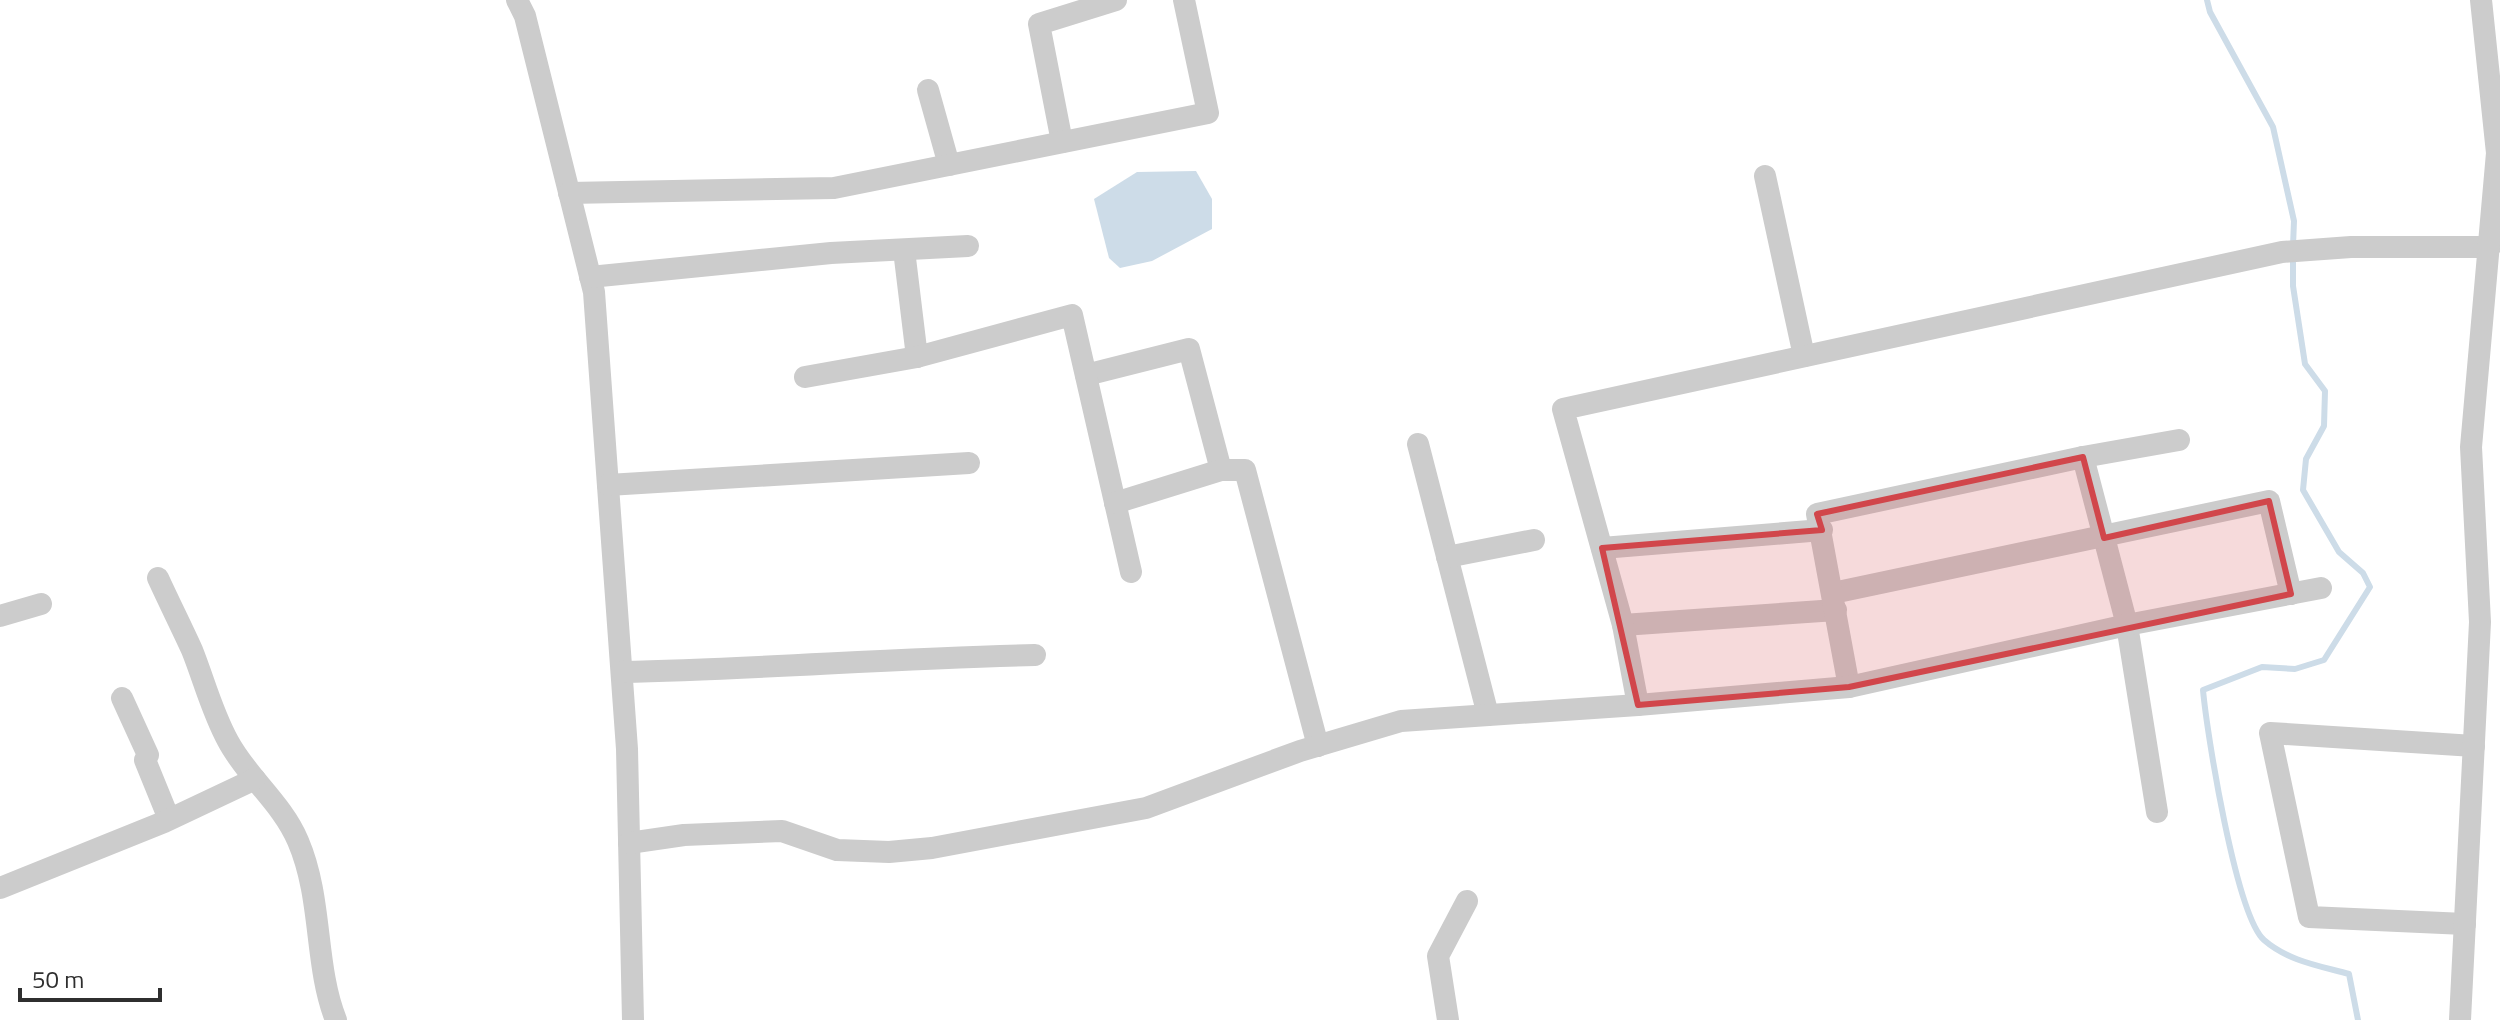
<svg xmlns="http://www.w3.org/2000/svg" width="2500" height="1020" font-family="'Titillium Web',sans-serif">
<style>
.water{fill:#cddce8}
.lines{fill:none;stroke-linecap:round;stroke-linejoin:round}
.stream{stroke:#cddce8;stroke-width:6}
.minor{stroke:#ccc;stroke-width:22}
.marked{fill:#d1464b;fill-opacity:0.2;stroke:#d1464b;stroke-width:6;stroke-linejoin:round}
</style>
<rect width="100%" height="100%" fill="#fff"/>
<polygon class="water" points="1196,171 1212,199 1212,229 1152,261 1120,268 1109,258 1094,199 1137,172"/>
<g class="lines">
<g class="stream">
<polyline points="2207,0 2210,12 2273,127 2294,221 2293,246"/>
<path d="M2293,257V286L2305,364L2325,391L2324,426L2306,459L2303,490L2339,552L2363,573L2370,587L2324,660L2295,669L2262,667L2203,690C2207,734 2236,915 2264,940C2288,961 2320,966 2349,974L2358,1020"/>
</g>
<g class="minor">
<polyline points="517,0 525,16 594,292 627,749 633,1020"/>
<polyline points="928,90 949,165"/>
<polyline points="1062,142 1039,24 1116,0"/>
<polyline points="1765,176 1804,356"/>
<polyline points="569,193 834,188 1208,113 1184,0"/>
<polyline points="904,250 917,357"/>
<polyline points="590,277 831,253 968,246"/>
<polyline points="1086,375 1189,349 1221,470"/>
<polyline points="805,377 917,357 1072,315 1131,572"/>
<polyline points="1418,444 1488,715"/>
<polyline points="2083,457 2127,625 2157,812"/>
<polyline points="608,485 969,463"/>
<polyline points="1115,503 1221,470 1245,470 1318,746"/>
<polyline points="1602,548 1822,530"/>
<polyline points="1447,557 1534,540"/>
<path d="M158,578C169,602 181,626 192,650C204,680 212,712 228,741C247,777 282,803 298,841C323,899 314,965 336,1020"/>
<polyline points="1833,593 2269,501 2291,594"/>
<polyline points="0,616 41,604"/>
<polyline points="1623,625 1836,610"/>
<path d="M622,672C760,669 897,658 1035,655"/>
<polyline points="1849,687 1817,514 2083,457 2179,440"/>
<polyline points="122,698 148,755 145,760 169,819"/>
<polyline points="1638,705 1623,625 1563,409 2282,252 2351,247 2490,247"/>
<polyline points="629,843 684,835 782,831 837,850 889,852 932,848 1146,808 1300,751 1401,721 1638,705 1849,687 2127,625 2321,588"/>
<polyline points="0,888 164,822 255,779"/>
<polyline points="2465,924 2309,917 2270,733 2474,746"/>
<polyline points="1448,1020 1438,956 1467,901"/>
<polyline points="2460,1020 2480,622 2471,447 2497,153 2481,0"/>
</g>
</g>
<path class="marked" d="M2083,457L2104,538L2269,501L2291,594L1849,687L1638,705L1602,548L1822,530L1817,514Z"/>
<path d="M20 988v12h140v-12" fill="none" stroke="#2f2f2f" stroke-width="4"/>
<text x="32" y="988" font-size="24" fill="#2f2f2f" stroke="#ffffff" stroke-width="6" paint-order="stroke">50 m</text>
</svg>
